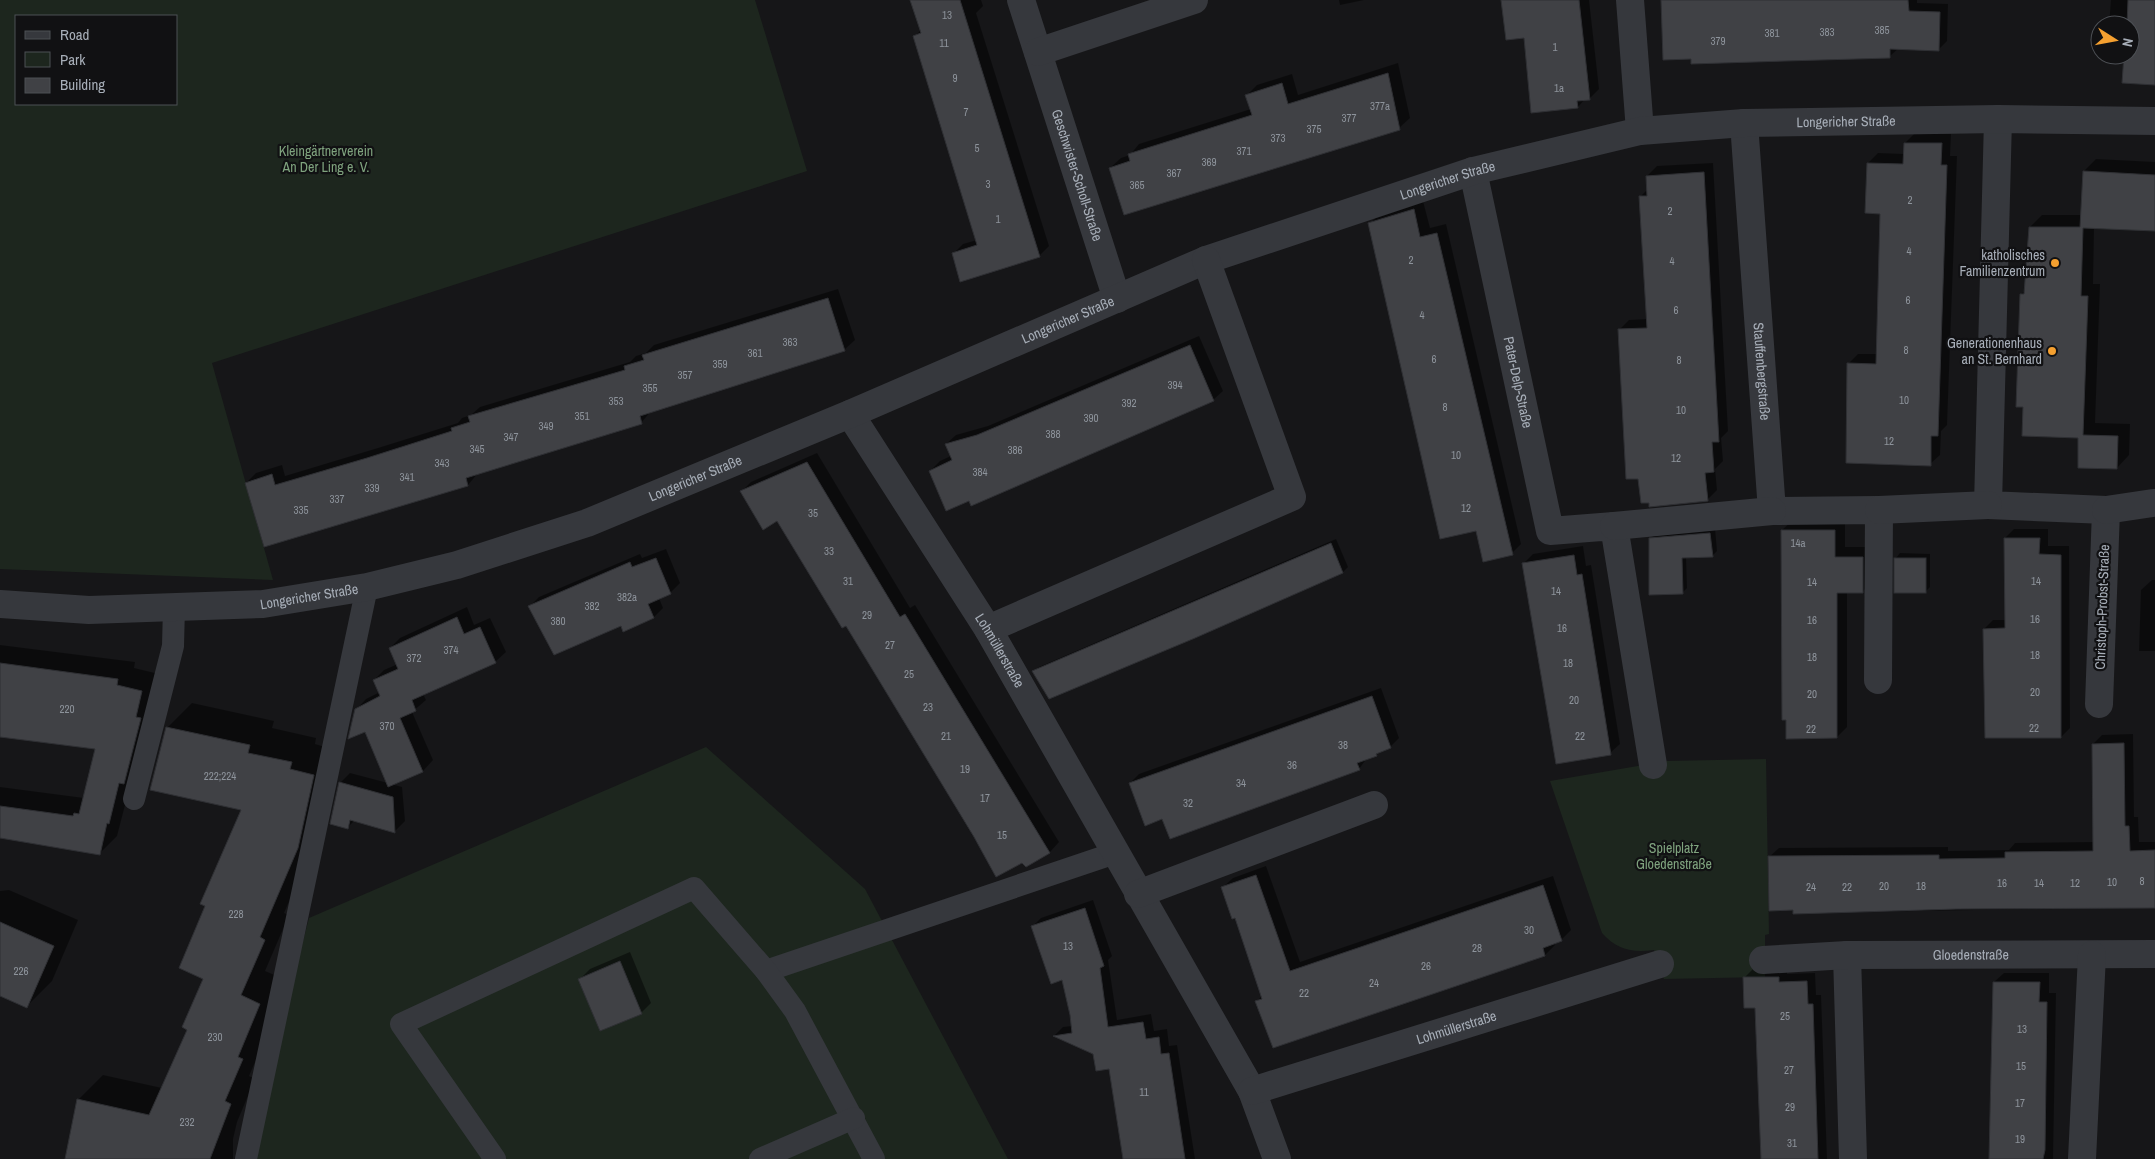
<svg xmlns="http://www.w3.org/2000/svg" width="2155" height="1159" font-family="'Archivo Narrow',sans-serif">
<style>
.green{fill:#1d261e;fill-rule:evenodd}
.shadow{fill:#0007}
.building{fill:#404145;stroke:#2f3034}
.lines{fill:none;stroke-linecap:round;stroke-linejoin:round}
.lane{stroke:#36383d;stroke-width:22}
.street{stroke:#36383d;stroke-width:28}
.poi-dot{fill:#f5a030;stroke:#111113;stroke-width:2}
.labels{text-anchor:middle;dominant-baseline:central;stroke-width:4.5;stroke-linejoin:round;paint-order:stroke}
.number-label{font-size:11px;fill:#8d939b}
.street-label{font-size:14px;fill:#a7aeb8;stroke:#111113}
.park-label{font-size:14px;fill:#7fa37e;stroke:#111113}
.poi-label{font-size:14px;fill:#a7aeb8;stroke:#111113;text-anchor:end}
</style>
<rect width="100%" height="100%" fill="#161618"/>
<g class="green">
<path d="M0,0H755L807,171L212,363L273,580L0,569ZM16,16H176V104H16Z"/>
<polygon points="706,747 865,889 1008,1159 252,1159 273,1059 309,918"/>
<path d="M1766,759L1769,934L1765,935V977L1664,979L1654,950C1633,953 1617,950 1602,933L1550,781L1667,761Z"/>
</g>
<g class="shadow">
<polygon points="912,0 981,0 983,6 976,13 1049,246 1039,256 953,254 963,244 977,240 915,36 921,30"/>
<polygon points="1339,0 1364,0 1340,5"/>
<polygon points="1503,0 1589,0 1599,89 1589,99 1585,99 1578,107 1525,37"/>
<polygon points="1690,0 1917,0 1917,3 1948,4 1947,41 1938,50 1899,48 1890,56"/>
<polygon points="2111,0 2155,0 2155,84 2126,55 2130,55 2130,25 2109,25"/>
<polygon points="1398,63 1410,118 1399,128 1110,168 1121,158 1130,155 1139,144 1251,109 1247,95 1257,85 1292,74 1298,95"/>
<polygon points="1915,133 1951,134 1950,156 1957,156 1947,425 1941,431 1940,455 1930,464 1848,364 1858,354 1878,354 1881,213 1868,163 1878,153 1904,154 1905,143"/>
<polygon points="2096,159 2155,162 2155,230 2094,228 2093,284 2100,284 2095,423 2130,424 2129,455 2117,468 2079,436 2021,294 2026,290 2030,227 2042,215 2082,215 2084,171"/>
<polygon points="1713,163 1728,431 1721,438 1723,461 1715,469 1717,490 1707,500 1619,330 1629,320 1648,319 1640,197 1648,189 1647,176 1657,166"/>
<polygon points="1423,201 1430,228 1446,224 1521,544 1512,553 1477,530 1370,224 1379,214"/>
<polygon points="838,289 855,340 844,350 651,411 641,423 478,473 468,485 265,546 246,483 256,473 282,465 285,476 378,448 458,423 462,418 471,415 480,407 630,362 636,356 646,353 654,345"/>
<polygon points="1199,336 1223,391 1213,400 930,471 940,461 951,456 946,444 956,435 988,426"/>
<polygon points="817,453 910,608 915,605 1059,842 1050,852 1027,866 1022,861 997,876 846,624 778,520 742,491 751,482"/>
<polygon points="1793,520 1845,521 1845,547 1873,547 1873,581 1862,592 1847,592 1847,727 1837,737 1782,530"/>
<polygon points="1715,528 1717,551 1712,556 1686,557 1687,588 1682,593 1650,539 1655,534"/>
<polygon points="2014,529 2048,529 2048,546 2069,546 2070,728 2061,737 1984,629 1993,620 2006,620 2005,538"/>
<polygon points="1336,539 1348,567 1343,572 1049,698 1034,671 1039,667"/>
<polygon points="1583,546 1586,566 1591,565 1620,744 1610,753 1523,564 1533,554"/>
<polygon points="666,549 680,583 670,593 659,598 663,608 654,617 530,606 539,597 640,554 642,558"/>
<polygon points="1900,553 1930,554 1930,587 1925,592 1896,558"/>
<polygon points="2152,580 2155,580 2155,651 2139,651 2141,590"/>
<polygon points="467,607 474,625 490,618 506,652 495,662 423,694 426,700 412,712 433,760 423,771 391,784 402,787 405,821 395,831 355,820 347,828 340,783 350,773 388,783 356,710 366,699 380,692 374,680 384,670 398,664 390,648 400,638"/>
<polygon points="0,645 135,662 134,668 159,674 117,836 100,853 0,838 0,787 84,798 97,747 0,736"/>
<polygon points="1381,688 1399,738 1390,747 1367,758 1359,769 1163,818 1130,783 1139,774"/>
<polygon points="192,703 274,721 272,728 316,738 315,744 338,751 323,822 284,913 289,915 265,971 284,979 267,1034 249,1076 255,1079 237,1122 233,1139 233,1159 77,1159 78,1100 103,1075 162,1088 189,1029 205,979 207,906 243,809 167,728"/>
<polygon points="2133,734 2134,817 2138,817 2139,842 2155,842 2155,907 1794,913 1769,857 1779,848 1948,847 1948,851 2009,850 2015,843 2094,842 2093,744 2102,735"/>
<polygon points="1266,866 1300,962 1553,876 1571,930 1561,940 1554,943 1555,945 1545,955 1274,1046 1256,1002 1262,996 1236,916 1223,887 1233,878"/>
<polygon points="9,890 78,920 52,981 27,1006 0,995 0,891"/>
<polygon points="1093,900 1112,956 1108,960 1117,1020 1151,1014 1154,1031 1167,1029 1169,1046 1177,1045 1195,1159 1125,1159 1110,1067 1094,1054 1055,1035 1063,1027 1072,1026 1063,979 1033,926 1041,918"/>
<polygon points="630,952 651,1003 641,1013 580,979 590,969"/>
<polygon points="1787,968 1787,974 1815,973 1816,995 1821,995 1827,1159 1764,1159 1757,1006 1744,978 1753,969"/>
<polygon points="2004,973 2049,973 2049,993 2056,993 2053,1159 1990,1159 1994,982"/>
</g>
<g class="building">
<polygon points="910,0 960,0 1040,257 960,282 952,253 977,245 913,36 921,33"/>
<polygon points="1501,0 1579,0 1590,100 1577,101 1578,108 1531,113 1524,38 1506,40"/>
<polygon points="1661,0 1908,0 1909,11 1940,12 1939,51 1890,49 1890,58 1785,61 1691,64 1691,59 1663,60"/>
<polygon points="2128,0 2155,0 2155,85 2122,83 2124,55 2130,55 2130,25 2127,25"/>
<polygon points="1388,73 1400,130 1124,215 1109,168 1130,161 1128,154 1252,115 1245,95 1282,83 1288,104"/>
<polygon points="1904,143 1942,143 1941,165 1947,165 1938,436 1931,436 1931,466 1846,463 1847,363 1876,364 1880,214 1865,213 1867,163 1903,164"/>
<polygon points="2083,171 2155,175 2155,231 2083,228 2081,296 2088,296 2083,435 2118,436 2117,469 2078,468 2078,438 2022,436 2023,407 2016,407 2020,294 2024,294 2029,227 2080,227"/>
<polygon points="1704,172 1719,442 1712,442 1714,472 1705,473 1708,501 1649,507 1649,503 1641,503 1638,479 1626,479 1618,329 1647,328 1639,196 1647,196 1646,176"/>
<polygon points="1414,209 1420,237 1437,233 1513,555 1483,562 1476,531 1440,539 1368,223"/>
<polygon points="828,298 845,351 640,416 642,424 466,478 468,486 264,547 245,483 272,474 275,485 367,458 452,431 451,428 470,422 468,416 625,370 624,366 644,360 642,355"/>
<polygon points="1190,345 1214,401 971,506 969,501 946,511 929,471 952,460 945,444 977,435"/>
<polygon points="807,462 900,617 905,614 1050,853 1026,867 1022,863 996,877 974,837 846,626 842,628 777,521 763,530 740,491"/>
<polygon points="1781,530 1835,530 1835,557 1863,557 1863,593 1837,593 1837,738 1786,739 1786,720 1782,720"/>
<polygon points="1710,533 1713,557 1682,558 1683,594 1649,595 1649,538"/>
<polygon points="2004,538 2040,538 2039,554 2061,555 2061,738 1985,738 1983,629 2005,628"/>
<polygon points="1331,543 1343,573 1195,638 1049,699 1032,671"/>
<polygon points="1574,555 1577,575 1582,574 1611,755 1556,764 1522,563"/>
<polygon points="656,558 671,594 648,604 654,618 623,632 621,626 554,655 528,606 630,562 632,567"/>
<rect x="1894" y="558" width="32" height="35"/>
<polygon points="457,617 464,634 480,627 496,663 412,700 416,711 400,718 423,772 388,787 365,732 348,739 355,709 380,696 373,680 398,669 389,648"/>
<polygon points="0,663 118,679 117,685 142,691 136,717 141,718 124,784 119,783 109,824 107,823 100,855 0,838 0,806 73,816 74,813 79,814 95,749 0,737"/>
<polygon points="1372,696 1391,748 1376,754 1377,756 1357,763 1360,770 1170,839 1162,819 1145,826 1129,783"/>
<polygon points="166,727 250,745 248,753 292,762 290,769 314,775 298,848 260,937 265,940 241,995 260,1004 238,1057 243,1059 225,1101 231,1104 210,1159 65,1159 77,1099 149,1115 187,1030 182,1027 203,979 179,968 205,906 200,904 241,810 150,790"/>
<polygon points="2124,743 2125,826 2129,826 2130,851 2155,850 2155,908 1956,909 1793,914 1793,910 1769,911 1768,856 1939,855 1939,859 2005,858 2005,852 2093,851 2092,744"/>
<polygon points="339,782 393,797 395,833 350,820 348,829 330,824"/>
<polygon points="1256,875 1290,971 1543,885 1562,941 1543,948 1545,956 1273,1048 1255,1001 1262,999 1235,918 1232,919 1221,887"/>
<polygon points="1085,908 1104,966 1100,968 1108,1027 1143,1022 1146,1039 1159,1037 1161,1054 1169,1053 1185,1159 1123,1159 1109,1069 1096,1071 1093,1054 1053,1036 1072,1033 1070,1015 1062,980 1051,984 1031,926"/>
<polygon points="0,922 54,946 27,1008 0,996"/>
<polygon points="620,961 642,1014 600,1031 578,979"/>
<polygon points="1743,977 1779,977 1779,982 1807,981 1808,1004 1813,1004 1818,1159 1761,1159 1755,1008 1744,1008"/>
<polygon points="1993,982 2040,982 2039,1002 2047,1002 2045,1150 2043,1159 1989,1159"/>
</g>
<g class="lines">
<g class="lane">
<polyline points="134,799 173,646 174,607"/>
<polyline points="766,971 1115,853"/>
<polyline points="246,1159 367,587"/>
<polyline points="495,1159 401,1024 694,888 766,971 795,1011 874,1159"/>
<polyline points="760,1159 854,1118"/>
</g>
<g class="street">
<path id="s1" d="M1021,0L1117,299"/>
<polyline points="1630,0 1640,131"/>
<polyline points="1038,52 1194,0"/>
<polyline points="1998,119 1988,505 2106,510 2099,704"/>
<path id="s2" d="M1744,123L1772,511L1879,510L1878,680"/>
<path id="s3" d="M1473,171L1550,531L1614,526L1653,765"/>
<path id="s4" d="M850,414L988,629L1252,1091L1277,1159"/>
<polyline points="1879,510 1988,505"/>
<polyline points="2106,510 2153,503"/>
<polyline points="1614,526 1772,511"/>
<path id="s5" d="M0,604L89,610L263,604L367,587L457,565L587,523L850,414L1206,260L1473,171L1640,131L1744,123L1998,119L2155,121"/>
<polyline points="988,629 1292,497 1206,260"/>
<polyline points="1138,894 1374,805"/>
<polyline points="1847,955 1853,1159"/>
<path id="s6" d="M1763,960L1847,955L2155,954"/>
<path id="s7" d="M1252,1091L1660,964"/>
<polyline points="2082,1159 2092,955"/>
</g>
</g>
<g class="poi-dot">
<circle cx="2055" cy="263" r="5"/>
<circle cx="2052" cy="351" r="5"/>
</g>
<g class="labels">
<g class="number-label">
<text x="947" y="15">13</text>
<text x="1882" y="30">385</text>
<text x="1827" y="32">383</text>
<text x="1772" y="33">381</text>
<text x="1718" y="41">379</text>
<text x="944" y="43">11</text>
<text x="1555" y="47">1</text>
<text x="955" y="78">9</text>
<text x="1559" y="88">1a</text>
<text x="1380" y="106">377a</text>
<text x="966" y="112">7</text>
<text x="1349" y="118">377</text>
<text x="1314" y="129">375</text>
<text x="1278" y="138">373</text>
<text x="977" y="148">5</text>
<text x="1244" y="151">371</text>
<text x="1209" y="162">369</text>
<text x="1174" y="173">367</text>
<text x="988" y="184">3</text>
<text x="1137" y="185">365</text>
<text x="1910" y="200">2</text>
<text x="1670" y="211">2</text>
<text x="998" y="219">1</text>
<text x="1909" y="251">4</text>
<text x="1411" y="260">2</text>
<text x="1672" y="261">4</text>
<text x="1908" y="300">6</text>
<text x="1676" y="310">6</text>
<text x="1422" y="315">4</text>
<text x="790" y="342">363</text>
<text x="1906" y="350">8</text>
<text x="755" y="353">361</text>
<text x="1434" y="359">6</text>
<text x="1679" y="360">8</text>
<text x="720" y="364">359</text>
<text x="685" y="375">357</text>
<text x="1175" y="385">394</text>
<text x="650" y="388">355</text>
<text x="1904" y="400">10</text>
<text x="616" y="401">353</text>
<text x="1129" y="403">392</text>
<text x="1445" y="407">8</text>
<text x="1681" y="410">10</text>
<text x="582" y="416">351</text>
<text x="1091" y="418">390</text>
<text x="546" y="426">349</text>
<text x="1053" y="434">388</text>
<text x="511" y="437">347</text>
<text x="1889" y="441">12</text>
<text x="477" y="449">345</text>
<text x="1015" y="450">386</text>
<text x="1456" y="455">10</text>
<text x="1676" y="458">12</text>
<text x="442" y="463">343</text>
<text x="980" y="472">384</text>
<text x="407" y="477">341</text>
<text x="372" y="488">339</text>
<text x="337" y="499">337</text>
<text x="1466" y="508">12</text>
<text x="301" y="510">335</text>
<text x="813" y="513">35</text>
<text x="1798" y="543">14a</text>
<text x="829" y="551">33</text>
<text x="848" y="581">31</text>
<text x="2036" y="581">14</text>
<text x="1812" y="582">14</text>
<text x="1556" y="591">14</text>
<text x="627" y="597">382a</text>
<text x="592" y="606">382</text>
<text x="867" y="615">29</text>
<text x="2035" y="619">16</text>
<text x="1812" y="620">16</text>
<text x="558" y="621">380</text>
<text x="1562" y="628">16</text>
<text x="890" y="645">27</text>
<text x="451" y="650">374</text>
<text x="2035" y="655">18</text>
<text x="1812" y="657">18</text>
<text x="414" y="658">372</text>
<text x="1568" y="663">18</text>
<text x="909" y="674">25</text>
<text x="2035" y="692">20</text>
<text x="1812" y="694">20</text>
<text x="1574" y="700">20</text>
<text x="928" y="707">23</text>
<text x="67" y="709">220</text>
<text x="387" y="726">370</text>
<text x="2034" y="728">22</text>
<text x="1811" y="729">22</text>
<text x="946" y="736">21</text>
<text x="1580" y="736">22</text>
<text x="1343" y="745">38</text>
<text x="1292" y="765">36</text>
<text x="965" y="769">19</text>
<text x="220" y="776">222;224</text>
<text x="1241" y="783">34</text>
<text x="985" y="798">17</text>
<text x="1188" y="803">32</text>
<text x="1002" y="835">15</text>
<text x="2142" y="881">8</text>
<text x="2112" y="882">10</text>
<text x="2002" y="883">16</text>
<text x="2039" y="883">14</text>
<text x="2075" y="883">12</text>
<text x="1884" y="886">20</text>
<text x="1921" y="886">18</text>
<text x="1811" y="887">24</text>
<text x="1847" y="887">22</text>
<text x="236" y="914">228</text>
<text x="1529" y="930">30</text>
<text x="1068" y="946">13</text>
<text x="1477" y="948">28</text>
<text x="1426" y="966">26</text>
<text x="21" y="971">226</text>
<text x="1374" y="983">24</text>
<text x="1304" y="993">22</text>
<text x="1785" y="1016">25</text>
<text x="2022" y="1029">13</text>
<text x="215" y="1037">230</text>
<text x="2021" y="1066">15</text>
<text x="1789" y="1070">27</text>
<text x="1144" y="1092">11</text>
<text x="2020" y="1103">17</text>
<text x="1790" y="1107">29</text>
<text x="187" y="1122">232</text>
<text x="2020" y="1139">19</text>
<text x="1792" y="1143">31</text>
</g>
<g class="street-label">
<text stroke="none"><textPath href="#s5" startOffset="1930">Longericher Straße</textPath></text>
<text stroke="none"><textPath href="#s1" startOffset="184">Geschwister-Scholl-Straße</textPath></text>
<text stroke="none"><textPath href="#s5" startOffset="1525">Longericher Straße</textPath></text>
<text stroke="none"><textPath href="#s5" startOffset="1120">Longericher Straße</textPath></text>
<text stroke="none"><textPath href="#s2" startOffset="249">Stauffenbergstraße</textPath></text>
<text stroke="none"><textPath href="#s3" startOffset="216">Pater-Delp-Straße</textPath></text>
<text stroke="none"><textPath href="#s5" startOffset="715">Longericher Straße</textPath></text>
<text stroke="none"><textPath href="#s5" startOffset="310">Longericher Straße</textPath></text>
<text transform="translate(2102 607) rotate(-88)">Christoph-Probst-Straße</text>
<text stroke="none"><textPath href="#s4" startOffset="280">Lohmüllerstraße</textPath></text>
<text stroke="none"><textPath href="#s6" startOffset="208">Gloedenstraße</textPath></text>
<text stroke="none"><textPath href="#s7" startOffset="214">Lohmüllerstraße</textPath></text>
</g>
<g class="park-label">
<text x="326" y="151">Kleingärtnerverein<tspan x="326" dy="16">An Der Ling e. V.</tspan></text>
<text x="1674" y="848">Spielplatz<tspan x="1674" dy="16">Gloedenstraße</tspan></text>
</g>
<g class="poi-label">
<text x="2045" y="255">katholisches<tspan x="2045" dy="16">Familienzentrum</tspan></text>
<text x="2042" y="343">Generationenhaus<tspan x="2042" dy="16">an St. Bernhard</tspan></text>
</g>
</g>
<rect x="15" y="15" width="162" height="90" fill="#111113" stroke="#4d5055"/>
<rect x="25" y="31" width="25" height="8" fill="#36383d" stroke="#4d5055"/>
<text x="60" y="40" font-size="15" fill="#a7aeb8">Road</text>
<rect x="25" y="52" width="25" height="15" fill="#1d261e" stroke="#4d5055"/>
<text x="60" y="65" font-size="15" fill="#a7aeb8">Park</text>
<rect x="25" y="78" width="25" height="15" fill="#404145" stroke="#4d5055"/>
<text x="60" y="90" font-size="15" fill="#a7aeb8">Building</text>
<g transform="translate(2115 40) rotate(101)"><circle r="24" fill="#111113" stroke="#4d5055"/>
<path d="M0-4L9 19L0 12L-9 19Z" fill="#f5a030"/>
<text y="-8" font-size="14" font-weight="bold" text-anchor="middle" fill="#a7aeb8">N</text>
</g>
</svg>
